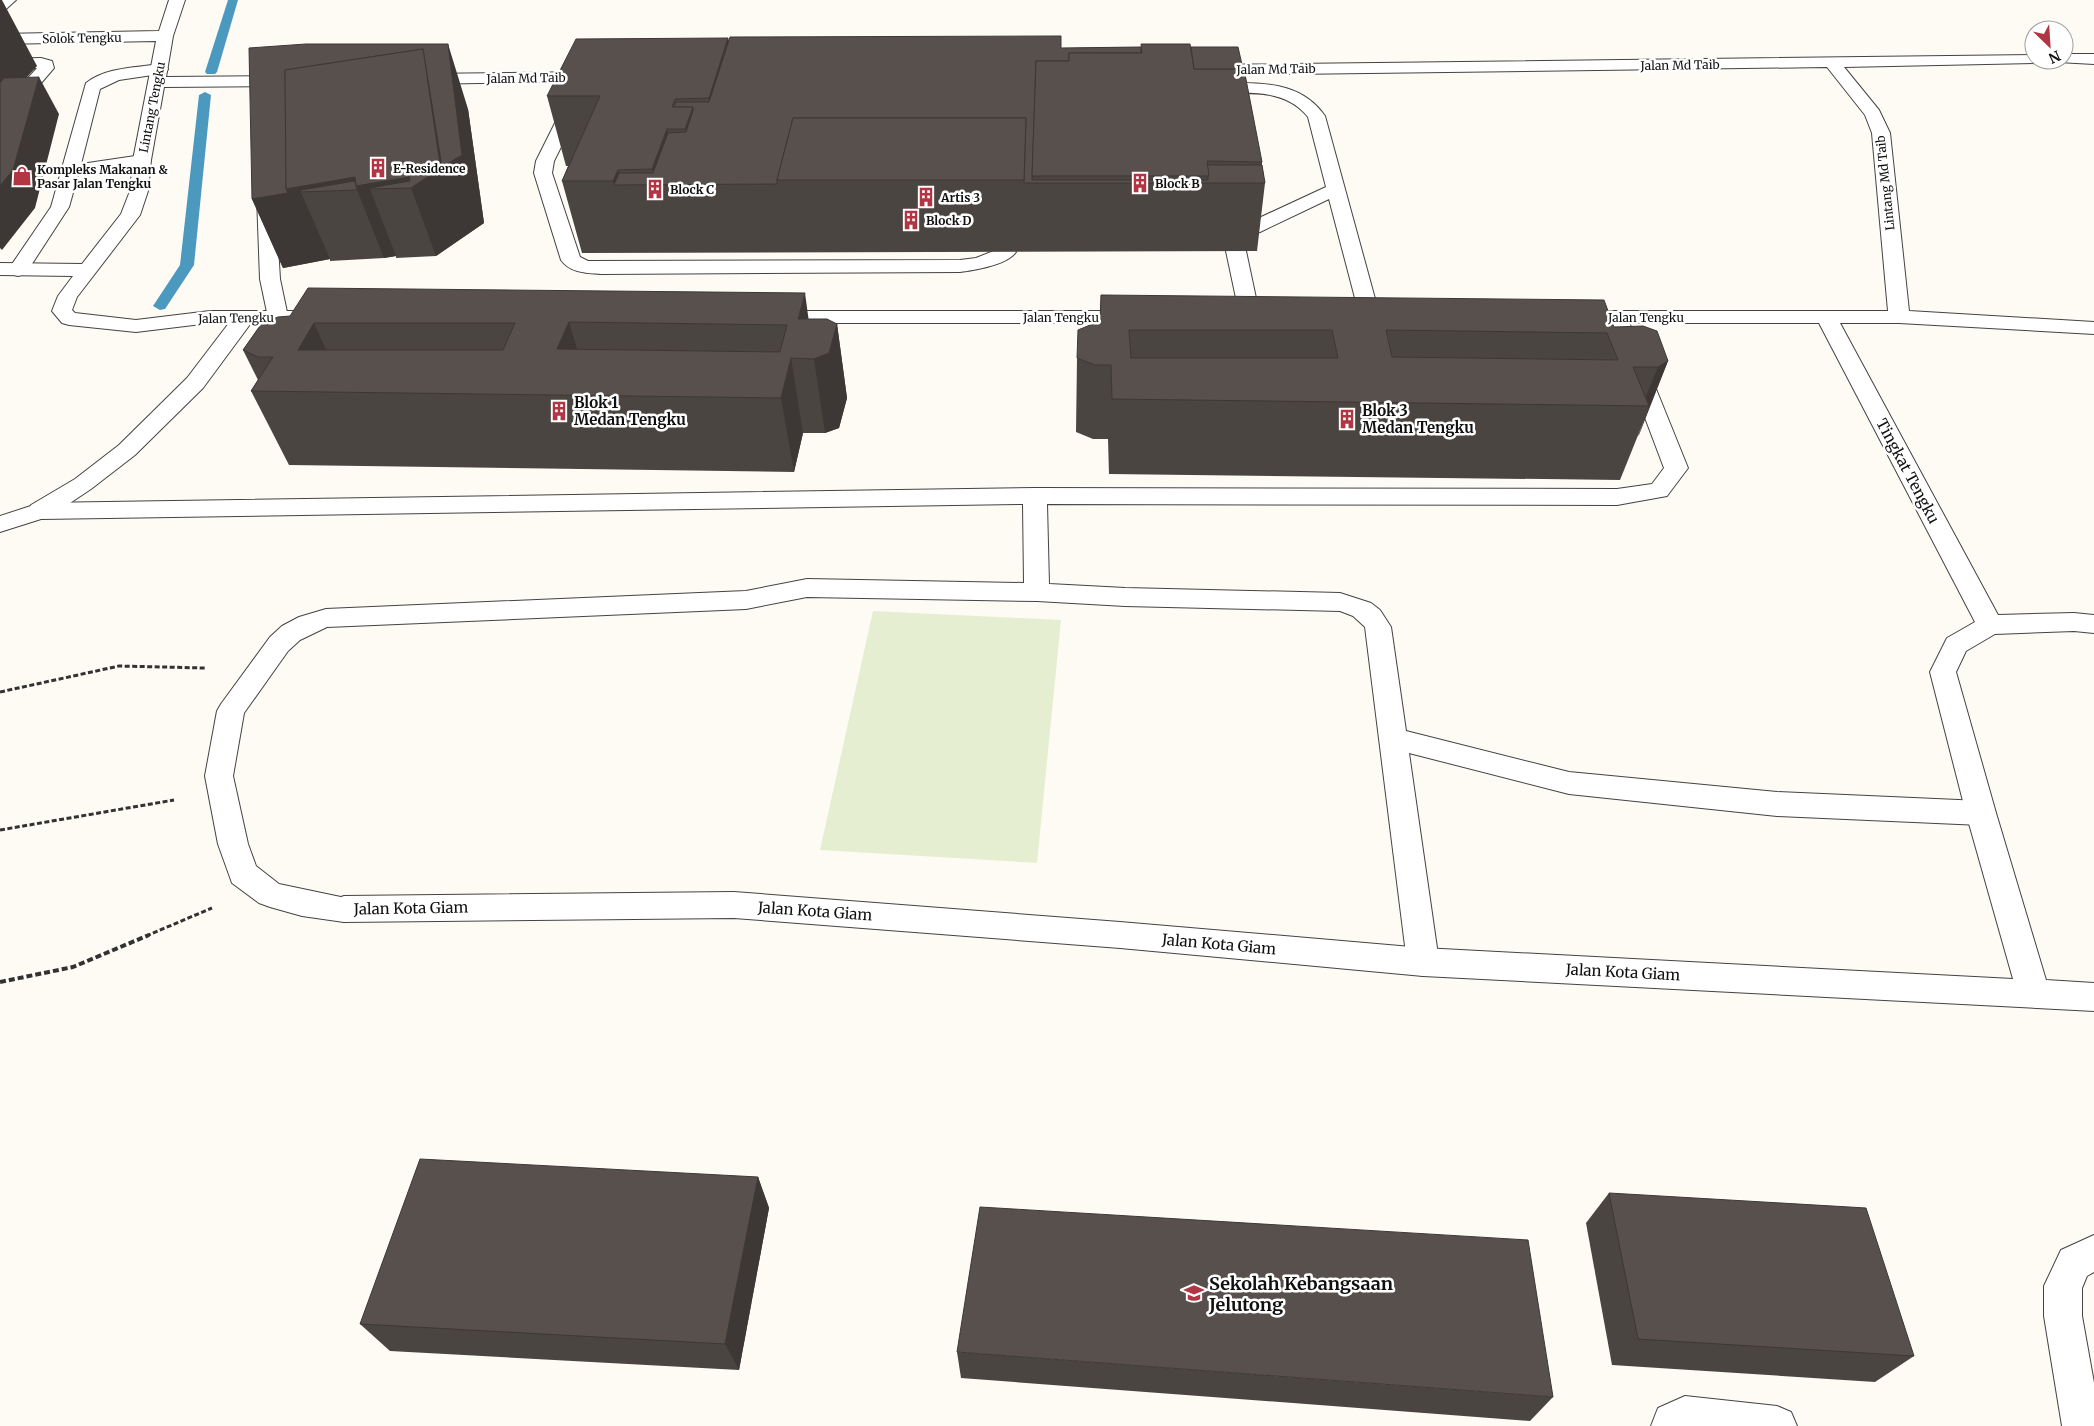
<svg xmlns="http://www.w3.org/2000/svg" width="2094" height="1426" font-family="Merriweather,serif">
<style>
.pitch{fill:#e6eed1}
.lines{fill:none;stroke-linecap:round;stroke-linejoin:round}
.stream{fill:#4c99c0;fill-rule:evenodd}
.lane-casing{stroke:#434343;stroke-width:2}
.street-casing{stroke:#434343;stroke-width:2}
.path-far1{stroke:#323232;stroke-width:3;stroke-dasharray:5 2.5;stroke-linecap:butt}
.path{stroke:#323232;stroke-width:4;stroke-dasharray:6 3;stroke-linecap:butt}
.lane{fill:#fff;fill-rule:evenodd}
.street{fill:#fff;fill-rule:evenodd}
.wall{fill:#4b4542}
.shaded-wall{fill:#3d3836}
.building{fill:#57504d;stroke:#3d3836;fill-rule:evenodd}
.labels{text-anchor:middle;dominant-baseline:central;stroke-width:5;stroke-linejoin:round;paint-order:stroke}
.far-street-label{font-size:12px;fill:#101010;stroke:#fff}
.far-poi-label{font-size:12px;font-weight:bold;fill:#101010;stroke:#fff;text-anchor:start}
.poi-label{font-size:15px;font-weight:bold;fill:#101010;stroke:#fff;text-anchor:start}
.street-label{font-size:15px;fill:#101010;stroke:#fff}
.near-poi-label{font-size:18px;font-weight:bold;fill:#101010;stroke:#fff;text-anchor:start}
</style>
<rect width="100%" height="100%" fill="#fefbf4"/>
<polygon class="pitch" points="873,611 1061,620 1037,863 820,850"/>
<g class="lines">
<g class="stream">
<polygon points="228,0 238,0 217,72 215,74 207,74 205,72"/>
<polygon points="205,92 211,95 194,265 165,309 160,310 153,306 180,265 199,95"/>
</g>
<defs>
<g id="lane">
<polygon points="0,0 16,0 5,10 0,12"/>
<polygon points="41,58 52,61 54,68 6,124 0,125 0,109 37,68 0,69 0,59"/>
<path d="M160,64L166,65L168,69L166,73L119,80L100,89L81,164L142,155L148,156L151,160L148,164L78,175L69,207L28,270L25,274L18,276L11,274L8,270L51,207L86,83C107,67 135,68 160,64Z"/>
<path d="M1239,83C1272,83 1304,86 1325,116L1380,317L1377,321L1370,323L1363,321L1360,317L1329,199L1260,232L1253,234L1246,232L1243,228L1246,224L1326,187L1308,117C1284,87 1244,93 1210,94L1204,93L1202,89L1204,85Z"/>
<path d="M574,98L580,99L583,103L554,161L552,173L580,257L588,261L960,260L976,258L1006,246L1013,248L1016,252C1007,265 975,270 960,272L601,274C587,273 570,273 561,260L534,173L536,161L565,103L568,99Z"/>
<polygon points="266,191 273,193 275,197 280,279 288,317 285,321 278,323 271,321 268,317 260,279 257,197 259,193"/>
<polygon points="1236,245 1243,247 1246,251 1260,317 1257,321 1250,323 1243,321 1240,317 1226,251 1229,247"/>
<polygon points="1617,311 1624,313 1627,317 1688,468 1667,496 1617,505 1047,504 1049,584 1125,588 1340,593 1371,603 1380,610 1391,627 1406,731 1569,772 1777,792 1981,801 1991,805 1996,813 1991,821 1981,825 1777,816 1569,794 1409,753 1439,962 1434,972 1423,976 1412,972 1407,962 1365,627 1353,616 1340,611 1125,606 1037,601 807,597 746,609 327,627 300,640 288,651 244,713 233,776 248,844 256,866 279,884 355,900 359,909 355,918 344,922 302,916 270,907 259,903 232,883 218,844 205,776 217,711 221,704 270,637 282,626 299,617 326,609 746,591 807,579 1024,583 1023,504 41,519 0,532 0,516 40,503 1035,488 1617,489 1652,484 1664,468 1607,317 1610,313"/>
<polygon points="2094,1235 2094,1272 2087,1276 2082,1288 2082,1316 2094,1383 2094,1426 2062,1426 2044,1316 2044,1286 2061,1250"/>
<polygon points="1685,1396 1777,1406 1791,1412 1797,1426 1651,1426 1658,1408"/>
</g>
<g id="street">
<polygon points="169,0 185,0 173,36 166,77 288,76 294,77 296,81 294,85 288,86 164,87 151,160 148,191 140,215 77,297 72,310 75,313 136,320 210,311 314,311 321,313 324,317 321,321 314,323 251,323 203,388 135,455 91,489 49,517 40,519 31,517 28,511 31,505 75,479 119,445 187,378 229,323 210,323 136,332 69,325 62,323 52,311 58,296 73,276 0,275 0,263 82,264 121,214 130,191 133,160 156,41 0,44 0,34 159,31"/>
<polygon points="2064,54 2094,54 2094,64 2058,62 2056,60 2064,60"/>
<polygon points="2034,55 2034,60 2042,60 2040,63 1844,67 1879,110 1890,133 1909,311 2094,322 2094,334 1899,323 1840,323 1998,615 2074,613 2094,615 2094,633 2074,631 1995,634 1966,651 1956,672 1996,813 2046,980 2094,983 2094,1011 1423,976 1120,948 734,918 344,922 333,918 329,909 333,900 344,896 734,892 1120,922 1423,948 2013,979 1966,813 1930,672 1947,638 1975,622 1819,323 1572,323 1565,321 1562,317 1565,313 1572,311 1888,311 1872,133 1865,115 1827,67 1206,75 1200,74 1198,70 1200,66 1206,65"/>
<polygon points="593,72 599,73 601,77 599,81 421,84 415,83 413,79 415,75 421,74"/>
<polygon points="770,311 1137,311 1144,313 1147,317 1144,321 1137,323 770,323 763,321 760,317 763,313"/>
</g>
</defs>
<use href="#lane" class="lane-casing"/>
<use href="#street" class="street-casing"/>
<g class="path-far1">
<polyline points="0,692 119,666 205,668"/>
<polyline points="0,830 174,800"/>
<polyline points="146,936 212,908"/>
</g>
<polyline class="path" points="0,982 73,967 149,935"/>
<use href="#lane" class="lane"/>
<use href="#street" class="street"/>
</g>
<g class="wall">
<polygon points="728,38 729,41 1061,48 1191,47 1262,162 1262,165 1265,183 1257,251 582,253 562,181 568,166 566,166 547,96"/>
<polygon points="468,109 484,223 436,256 396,258 396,256 384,258 330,261 330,259 283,268 252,199"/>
<polygon points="1101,295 1614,327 1668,361 1620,480 1109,474 1108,439 1093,439 1076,432 1077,358 1100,323"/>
<polygon points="808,319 837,324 847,398 839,428 825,433 803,433 794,472 289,465 251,391 258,380 243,350 262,323"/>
<polygon points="758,1177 769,1208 739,1370 390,1351 360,1324"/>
<polygon points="1609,1193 1914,1356 1875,1382 1612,1365 1586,1223"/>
<polygon points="957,1352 1553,1397 1530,1421 961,1378"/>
</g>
<g class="shaded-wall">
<polygon points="0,0 2,0 37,66 0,107"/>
<polygon points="728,38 740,106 721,169 709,98"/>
<polygon points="448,44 468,109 484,223 436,256 411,188 370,189 396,256 384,258 357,190 301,192 330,259 283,268 252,199 286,189"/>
<polygon points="39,77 59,114 35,208 2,250 0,248 0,186"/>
<polygon points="693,107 706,178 696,184 685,129"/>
<polygon points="667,129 679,184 656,184 652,169"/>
<polygon points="618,170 622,185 614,185 613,181"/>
<polygon points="805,293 814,359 837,324 847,398 839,428 825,433 814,359 798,319"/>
<polygon points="569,322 591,395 557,349"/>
<polygon points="314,323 345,392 298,350"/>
<polygon points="791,358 803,433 794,472 781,398"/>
<polygon points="1668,361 1639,435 1638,436 1649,406 1642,406 1658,367"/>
<polygon points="758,1177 769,1208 739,1370 725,1344"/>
</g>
<g class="building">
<polygon points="1061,36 1061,48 1141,47 1141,53 1069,53 1069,61 1036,61 1032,180 1208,180 1207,165 1262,165 1265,183 1024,183 1026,118 793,118 777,180 777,184 614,185 619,173 653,173 668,133 686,132 693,111 693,107 674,107 676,102 709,102 730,37"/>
<polygon points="728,38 709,98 675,99 672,107 693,107 685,129 667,129 652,169 618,170 613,181 562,181 600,96 547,96 576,39"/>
<polygon points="306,44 448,44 462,155 442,167 423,49 285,70 286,189 288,193 252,199 249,48"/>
<polygon points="1141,44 1190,44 1194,69 1244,69 1262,162 1207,161 1209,176 1032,176 1036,61 1069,61 1069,53 1142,53"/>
<polygon points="1191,47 1238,47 1243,69 1194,69"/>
<polygon points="423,49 440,164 408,169 409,177 356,186 355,177 286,189 285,70"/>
<polygon points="39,77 13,170 0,186 0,83 4,78"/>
<polygon points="793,118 1026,118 1024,180 777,180"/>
<polygon points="442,167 411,188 370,189 370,188 410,181 409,173"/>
<polygon points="355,181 357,190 301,192 301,190"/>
<path d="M308,288L805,293L798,319H827L837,324L829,353L814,359L791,358L781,398L251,391L273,357H258L243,350L262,323L278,317L290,316ZM569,322L787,325L780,352L557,349ZM314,323H515L503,350H298Z"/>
<path d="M1101,295L1604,300L1614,327L1643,326L1657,331L1668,361L1658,367H1633L1649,406L1112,399L1111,365H1095L1077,358L1078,330L1090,325L1100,323ZM1129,330H1332L1338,358H1131ZM1386,330L1607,333L1618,360L1392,357Z"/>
<polygon points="420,1159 758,1177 725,1344 360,1324"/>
<polygon points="1609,1193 1866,1208 1914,1356 1638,1339"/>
<polygon points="980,1207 1528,1240 1553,1397 957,1352"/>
</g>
<defs>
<symbol id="building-bare" viewBox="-9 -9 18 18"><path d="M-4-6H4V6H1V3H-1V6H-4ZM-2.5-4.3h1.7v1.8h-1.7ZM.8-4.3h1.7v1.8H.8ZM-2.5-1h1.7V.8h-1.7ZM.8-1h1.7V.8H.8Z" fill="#b23543" stroke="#fff" stroke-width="2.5" paint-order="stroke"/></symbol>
<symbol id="shop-bare" viewBox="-9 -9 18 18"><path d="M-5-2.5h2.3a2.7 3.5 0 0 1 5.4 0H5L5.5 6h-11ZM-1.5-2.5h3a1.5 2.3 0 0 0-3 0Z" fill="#b23543" stroke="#fff" stroke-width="2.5" paint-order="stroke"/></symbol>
<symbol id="school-bare" viewBox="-9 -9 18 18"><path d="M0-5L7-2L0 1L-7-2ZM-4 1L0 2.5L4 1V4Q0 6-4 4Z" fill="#b23543" stroke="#fff" stroke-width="2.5" paint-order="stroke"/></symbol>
</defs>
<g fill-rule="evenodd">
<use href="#building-bare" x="364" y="154" width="28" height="28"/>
<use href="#shop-bare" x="8" y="162" width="28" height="28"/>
<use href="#building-bare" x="1126" y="169" width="28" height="28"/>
<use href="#building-bare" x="641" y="175" width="28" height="28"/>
<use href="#building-bare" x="912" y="183" width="28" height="28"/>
<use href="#building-bare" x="897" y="206" width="28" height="28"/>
<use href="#building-bare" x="545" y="397" width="28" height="28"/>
<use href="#building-bare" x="1333" y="405" width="28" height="28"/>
<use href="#school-bare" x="1180" y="1279" width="28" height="28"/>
</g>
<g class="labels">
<g class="far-street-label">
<text transform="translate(82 38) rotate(-1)">Solok Tengku</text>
<text transform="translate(1680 65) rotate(-1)">Jalan Md Taib</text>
<text transform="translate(1276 69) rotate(-1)">Jalan Md Taib</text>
<text transform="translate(526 78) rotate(-1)">Jalan Md Taib</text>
<text transform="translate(152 107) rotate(-79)">Lintang Tengku</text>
<text transform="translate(1885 183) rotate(-96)">Lintang Md Taib</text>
<text x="1061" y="317">Jalan Tengku</text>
<text x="1646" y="317">Jalan Tengku</text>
<text transform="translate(236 318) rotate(-1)">Jalan Tengku</text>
</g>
<g class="far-poi-label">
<text x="393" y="168">E-Residence</text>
<text x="37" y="169">Kompleks Makanan &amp;<tspan x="37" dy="14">Pasar Jalan Tengku</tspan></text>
<text x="1155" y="183">Block B</text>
<text x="670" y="189">Block C</text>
<text x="941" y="197">Artis 3</text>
<text x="926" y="220">Block D</text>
</g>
<g class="poi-label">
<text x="574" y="402">Blok 1<tspan x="574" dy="17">Medan Tengku</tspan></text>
<text x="1362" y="410">Blok 3<tspan x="1362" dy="17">Medan Tengku</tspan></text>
</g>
<g class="street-label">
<text transform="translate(1908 471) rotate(62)">Tingkat Tengku</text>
<text transform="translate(411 908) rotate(-1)">Jalan Kota Giam</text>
<text transform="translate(815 911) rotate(4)">Jalan Kota Giam</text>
<text transform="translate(1219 944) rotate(5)">Jalan Kota Giam</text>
<text transform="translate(1623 972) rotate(3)">Jalan Kota Giam</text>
</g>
<g class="near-poi-label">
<text x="1209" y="1283">Sekolah Kebangsaan<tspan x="1209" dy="21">Jelutong</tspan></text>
</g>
</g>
<g transform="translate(2049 45) rotate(155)"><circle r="24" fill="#ffffff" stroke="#9f9f9f"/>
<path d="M0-4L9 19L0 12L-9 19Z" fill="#b23543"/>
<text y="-8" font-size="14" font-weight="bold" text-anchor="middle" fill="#101010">N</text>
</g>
</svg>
